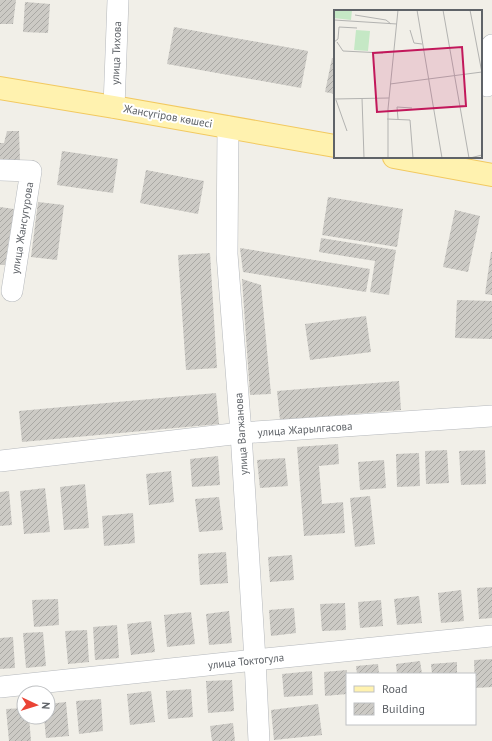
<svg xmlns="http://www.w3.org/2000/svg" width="492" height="741" font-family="'PT Sans',sans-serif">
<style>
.building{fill:url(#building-hatch)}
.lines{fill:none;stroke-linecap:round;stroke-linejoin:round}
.minor-casing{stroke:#b5b8bc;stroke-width:22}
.major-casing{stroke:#f2c960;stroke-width:24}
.minor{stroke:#fff;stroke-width:21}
.major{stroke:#fff2af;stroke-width:22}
.labels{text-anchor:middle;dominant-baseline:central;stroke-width:4;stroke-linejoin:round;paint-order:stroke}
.street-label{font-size:11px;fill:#5f6368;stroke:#fff}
.inset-road{fill:none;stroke:#b3b3b1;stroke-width:1}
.view{fill:#c2185b;fill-opacity:0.15;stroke:#c2185b;stroke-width:2}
.inset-edge{fill:none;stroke:#5f6368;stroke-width:2}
</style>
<defs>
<pattern id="building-hatch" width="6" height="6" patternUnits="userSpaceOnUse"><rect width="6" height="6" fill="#cccac5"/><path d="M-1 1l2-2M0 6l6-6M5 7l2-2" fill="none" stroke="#a9a8a4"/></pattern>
</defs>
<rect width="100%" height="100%" fill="#f1efe8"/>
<g class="building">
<polygon points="0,0 16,0 13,24 0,24"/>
<polygon points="25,2 50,4 48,33 23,32"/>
<polygon points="174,27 308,51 301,88 167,64"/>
<polygon points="332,58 335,58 335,94 325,92"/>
<polygon points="7,131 19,131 20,161 0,160 0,143 4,143"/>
<polygon points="62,151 118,159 113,193 57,185"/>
<polygon points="146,170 204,181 198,214 140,203"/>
<polygon points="328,197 403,209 397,247 322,235"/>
<polygon points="38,202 64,205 57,260 31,257"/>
<polygon points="0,207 14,209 5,265 0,265"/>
<polygon points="455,210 480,216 468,272 443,267"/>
<polygon points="321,238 396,250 389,295 370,292 375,261 319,252"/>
<polygon points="240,248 370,269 366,292 243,272"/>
<polygon points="491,252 492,252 492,295 485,294"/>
<polygon points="210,253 217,368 186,370 178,255"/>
<polygon points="242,279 261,285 271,394 250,395"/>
<polygon points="457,300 492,301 492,339 455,338"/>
<polygon points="366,316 371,352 310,360 305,324"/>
<polygon points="399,381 401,410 280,420 277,391"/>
<polygon points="216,393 219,424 22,442 19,411"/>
<polygon points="338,444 339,464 319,466 322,504 343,502 345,533 304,536 297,447"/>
<polygon points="447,450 449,483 426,484 425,451"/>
<polygon points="485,450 486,484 461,485 459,451"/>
<polygon points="419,453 420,486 397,487 396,454"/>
<polygon points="218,456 220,485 192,487 190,459"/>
<polygon points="285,458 288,486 260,488 257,460"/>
<polygon points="384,460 386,488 360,490 358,462"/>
<polygon points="171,471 174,502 149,505 146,474"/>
<polygon points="85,484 89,528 64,530 60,487"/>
<polygon points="45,488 50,532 24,534 20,491"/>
<polygon points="9,491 12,525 0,526 0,492"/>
<polygon points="370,496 375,544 355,547 350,498"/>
<polygon points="219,497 223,530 199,532 195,499"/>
<polygon points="133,513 135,543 104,546 102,516"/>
<polygon points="226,552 228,583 200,585 198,554"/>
<polygon points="292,555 294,580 270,582 268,557"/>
<polygon points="492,587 492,618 479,619 477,588"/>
<polygon points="461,590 464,621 441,623 438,593"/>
<polygon points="419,596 422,623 397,625 394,599"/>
<polygon points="58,599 59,625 34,627 32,600"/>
<polygon points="381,600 383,626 360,628 358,602"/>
<polygon points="345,603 346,630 322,631 320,604"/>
<polygon points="294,608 296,633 271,636 269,610"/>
<polygon points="229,611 232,643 209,645 206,614"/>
<polygon points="191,612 195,644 167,647 164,615"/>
<polygon points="151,621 155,652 131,655 127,624"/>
<polygon points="117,625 119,658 95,660 93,627"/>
<polygon points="87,630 89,662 68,664 65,631"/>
<polygon points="43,632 46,666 26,668 23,633"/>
<polygon points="13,637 15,668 0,669 0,638"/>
<polygon points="492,659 492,687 475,688 474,660"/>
<polygon points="420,661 422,674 397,674 396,664"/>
<polygon points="457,662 457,674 432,674 431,664"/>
<polygon points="378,664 379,674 357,674 356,666"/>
<polygon points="347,670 347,694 325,696 324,672"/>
<polygon points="312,671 313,695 284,697 282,674"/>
<polygon points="232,680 234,711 208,713 206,681"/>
<polygon points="191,689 193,717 168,719 166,691"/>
<polygon points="151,691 155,722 130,725 127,694"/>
<polygon points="101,699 103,731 79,734 76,701"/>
<polygon points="66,702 69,736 46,738 44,717 48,717 48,704"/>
<polygon points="318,704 322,735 274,740 271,710"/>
<polygon points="24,708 24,717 29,717 31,741 9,741 6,709"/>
<polygon points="233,723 235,741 212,741 210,726"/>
</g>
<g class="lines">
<defs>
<g id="minor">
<polyline points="487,86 492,45"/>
<polyline points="114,107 118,0"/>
<polyline points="228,127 227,254 241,433 255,660 259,741"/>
<polyline points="0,170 31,171 12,291"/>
<polyline points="0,461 241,433 492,416"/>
<polyline points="0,687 255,660 492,636"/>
</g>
<g id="major">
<polyline points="0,88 114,107 335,146"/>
<polyline points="394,157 492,175"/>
</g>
</defs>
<use href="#minor" class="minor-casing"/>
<use href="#major" class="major-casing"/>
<use href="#minor" class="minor"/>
<use href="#major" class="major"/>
</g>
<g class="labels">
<g class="street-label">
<text transform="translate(116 53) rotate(-88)">улица Тихова</text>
<text transform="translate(168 116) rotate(10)">Жансүгіров көшесі</text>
<text transform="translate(22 228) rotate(-81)">улица Жансугурова</text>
<text transform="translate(305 429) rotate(-4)">улица Жарылгасова</text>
<text transform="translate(241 434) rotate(-94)">улица Вагжанова</text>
<text transform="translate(246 661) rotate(-6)">улица Токтогула</text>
</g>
</g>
<g transform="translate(334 10)">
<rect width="148" height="148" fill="#f1efe8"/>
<path d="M0,0H18L17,10L0,8ZM22,20L36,21L34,41L20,40Z" fill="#c5e8c5"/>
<path class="inset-road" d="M83,0L108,148M109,0L135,148M136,0L148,63M21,5L52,10L57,14M0,10L63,14M76,20L80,33L88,34M0,32L4,29L5,17L23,18M3,32L9,41L49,43M56,74L148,62M28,88L30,148M0,89L55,88M2,90L13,121M53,109L76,110L79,148M64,109L63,97L78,98M54,148V99L64,0M136,148L148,145"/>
<path class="view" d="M128,37L132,96L43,102L39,43Z"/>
<rect width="148" height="148" class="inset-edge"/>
</g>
<rect x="346" y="673" width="130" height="52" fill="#ffffff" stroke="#bfc1c3"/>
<rect x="354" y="686" width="20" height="6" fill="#fff2af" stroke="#bfc1c3"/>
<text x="382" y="693" font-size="12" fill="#5f6368">Road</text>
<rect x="354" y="703" width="20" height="12" fill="url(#building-hatch)" stroke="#bfc1c3"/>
<text x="382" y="713" font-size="12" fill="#5f6368">Building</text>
<g transform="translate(36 705) rotate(94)"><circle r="19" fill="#ffffff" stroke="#bfc1c3"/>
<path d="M0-3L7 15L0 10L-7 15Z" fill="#ea4335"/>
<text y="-6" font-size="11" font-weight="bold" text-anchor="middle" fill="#5f6368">N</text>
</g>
</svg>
